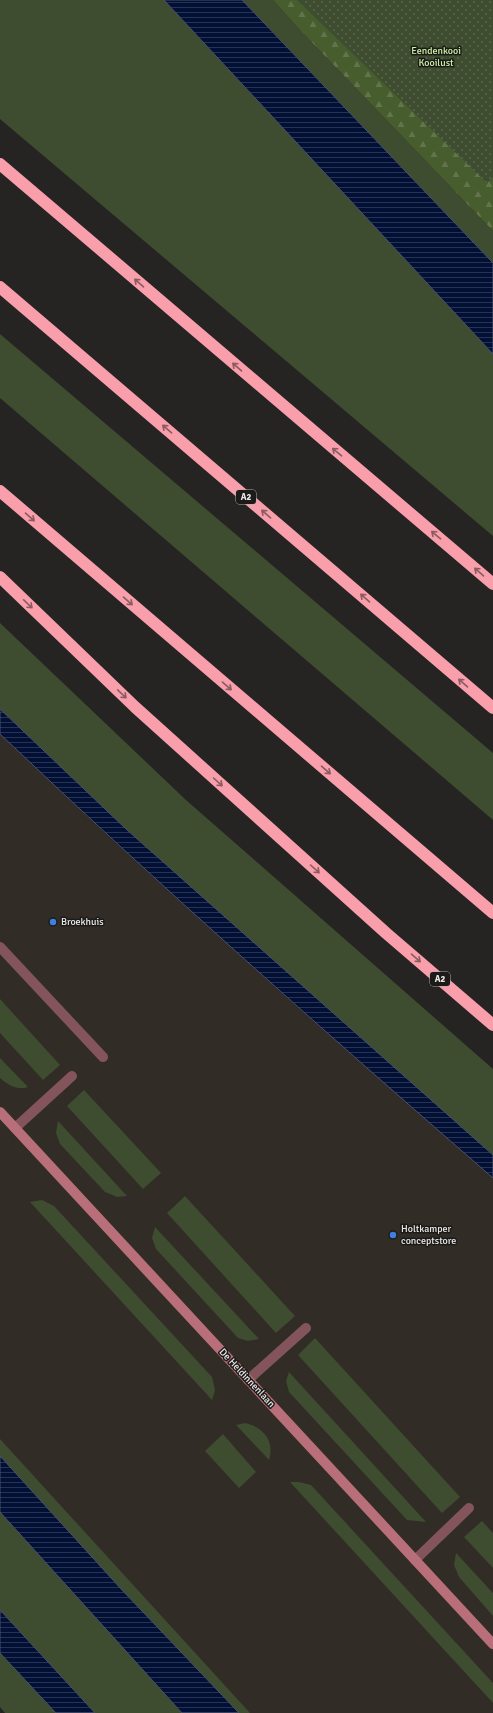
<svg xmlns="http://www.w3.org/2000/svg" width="493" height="1713" font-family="Signika,sans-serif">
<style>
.built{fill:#312c25}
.grass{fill:#3e4c30}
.forest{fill:url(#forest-firs)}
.park{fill:url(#park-dots)}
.water{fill:url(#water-rules);stroke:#49516c}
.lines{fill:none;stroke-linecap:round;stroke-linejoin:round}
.lane{stroke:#83555b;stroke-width:10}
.secondary{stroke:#b86f7a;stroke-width:10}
.highway{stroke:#f99eab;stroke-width:12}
.oneway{stroke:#8a5c62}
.shop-dot{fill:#3f7fe0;stroke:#1c1b19;stroke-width:1.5}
.labels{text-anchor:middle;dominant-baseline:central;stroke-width:3;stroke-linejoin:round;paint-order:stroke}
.shield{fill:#1c1b19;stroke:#adacab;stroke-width:1}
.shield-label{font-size:9px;font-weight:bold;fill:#ebeae9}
.park-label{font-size:10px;fill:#cdf2a5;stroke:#1c1b19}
.poi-label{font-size:10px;fill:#ebeae9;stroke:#1c1b19;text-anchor:start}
.street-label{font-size:10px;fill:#ebeae9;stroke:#1c1b19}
</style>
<defs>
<pattern id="forest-firs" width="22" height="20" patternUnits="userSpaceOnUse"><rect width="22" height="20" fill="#475d2d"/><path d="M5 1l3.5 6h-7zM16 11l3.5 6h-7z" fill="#62744b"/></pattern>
<pattern id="park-dots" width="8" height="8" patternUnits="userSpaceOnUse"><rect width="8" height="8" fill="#3e4c30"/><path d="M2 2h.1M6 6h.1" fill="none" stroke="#5a664e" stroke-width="1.8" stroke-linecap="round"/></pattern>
<pattern id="water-rules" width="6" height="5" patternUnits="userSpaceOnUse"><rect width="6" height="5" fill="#031036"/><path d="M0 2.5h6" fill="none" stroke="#283353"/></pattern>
</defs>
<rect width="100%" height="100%" fill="#262422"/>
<polygon class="built" points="0,734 111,839 297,1007 493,1178 493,1713 228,1713 0,1465"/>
<g class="grass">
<polygon points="0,0 164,0 493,354 493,536 0,119"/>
<polygon points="242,0 273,0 298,28 493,231 493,263"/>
<polygon points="0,334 493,753 493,820 0,398"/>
<polygon points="0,623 186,800 493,1069 493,1155 126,829 0,709"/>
<polygon points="0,999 60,1065 43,1080 0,1033"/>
<path d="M0,1058L28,1087C18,1091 8,1085 0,1078Z"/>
<polygon points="84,1090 161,1173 143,1189 67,1106"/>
<polygon points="58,1121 127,1196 117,1197 105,1192 60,1144 56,1133"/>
<polygon points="185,1196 295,1316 276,1333 167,1213"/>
<polygon points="42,1200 54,1206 212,1377 215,1390 212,1400 30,1202"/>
<polygon points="155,1227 259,1339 248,1341 238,1338 156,1249 152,1238"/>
<polygon points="315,1338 460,1497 442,1513 298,1355"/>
<polygon points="289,1372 426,1522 407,1520 289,1392 286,1381"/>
<path d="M245,1423C263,1427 275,1441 269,1460L236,1425Z"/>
<polygon points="223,1434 256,1472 239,1488 205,1451"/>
<polygon points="0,1439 250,1713 239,1713 122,1590 0,1456"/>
<polygon points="290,1482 299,1482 311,1485 493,1683 493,1703"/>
<polygon points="0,1512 182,1713 95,1713 0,1610"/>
<polygon points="482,1521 493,1533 493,1568 464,1537"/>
<polygon points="456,1553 493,1593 493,1616 459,1577 454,1565"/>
<polygon points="0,1653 56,1713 5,1713 0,1707"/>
</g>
<polygon class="forest" points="273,0 330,0 493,168 493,231 298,28"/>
<polygon class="park" points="297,0 493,0 493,177 487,183"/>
<g class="water">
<polygon points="164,0 242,0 493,263 493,354"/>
<path d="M0,709L126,829L493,1155V1178C326,1033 160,886 0,734Z"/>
<polygon points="0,1456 122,1590 239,1713 182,1713 0,1512"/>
<polygon points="0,1610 95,1713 56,1713 0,1653"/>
</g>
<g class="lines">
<g class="lane">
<polyline points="0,947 103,1057"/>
<polyline points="15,1128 72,1076"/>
<polyline points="248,1380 306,1328"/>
<polyline points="415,1560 469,1508"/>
</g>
<polyline class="secondary" points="0,1112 493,1644"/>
<g class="highway">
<polyline points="0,164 493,584"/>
<polyline points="0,287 493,708"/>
<polyline points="0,491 493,913"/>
<polyline points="0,577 135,707 386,933 493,1025"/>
</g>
</g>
<defs><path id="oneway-shaft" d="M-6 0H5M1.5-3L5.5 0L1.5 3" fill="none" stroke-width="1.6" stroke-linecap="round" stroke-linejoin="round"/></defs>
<g class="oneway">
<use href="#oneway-shaft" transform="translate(139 283) rotate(-139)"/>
<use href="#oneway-shaft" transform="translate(237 367) rotate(-139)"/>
<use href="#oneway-shaft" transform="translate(167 429) rotate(-139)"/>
<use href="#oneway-shaft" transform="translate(337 452) rotate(-140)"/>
<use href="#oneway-shaft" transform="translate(266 514) rotate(-139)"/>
<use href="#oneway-shaft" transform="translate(30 517) rotate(41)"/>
<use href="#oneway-shaft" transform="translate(436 535) rotate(-140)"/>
<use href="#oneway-shaft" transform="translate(479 572) rotate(-139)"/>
<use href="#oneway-shaft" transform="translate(365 598) rotate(-139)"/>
<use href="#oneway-shaft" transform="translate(128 601) rotate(41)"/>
<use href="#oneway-shaft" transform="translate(28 604) rotate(44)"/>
<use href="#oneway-shaft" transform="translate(463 683) rotate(-139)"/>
<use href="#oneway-shaft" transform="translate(227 686) rotate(41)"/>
<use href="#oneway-shaft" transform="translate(122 694) rotate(44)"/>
<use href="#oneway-shaft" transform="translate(326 770) rotate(41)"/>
<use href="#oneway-shaft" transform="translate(218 782) rotate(42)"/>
<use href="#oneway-shaft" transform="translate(315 869) rotate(42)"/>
<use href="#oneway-shaft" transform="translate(416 958) rotate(41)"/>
</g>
<g class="shop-dot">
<circle cx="53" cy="922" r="4"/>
<circle cx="393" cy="1235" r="4"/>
</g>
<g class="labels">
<g class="shield">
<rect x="236" y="490" width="20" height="14" rx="3"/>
<rect x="430" y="972" width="20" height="14" rx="3"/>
</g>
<g class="shield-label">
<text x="246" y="497">A2</text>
<text x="440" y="979">A2</text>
</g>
<g class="park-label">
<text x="436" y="51">Eendenkooi<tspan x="436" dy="12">Kooilust</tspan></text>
</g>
<g class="poi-label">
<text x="61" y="922">Broekhuis</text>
<text x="401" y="1229">Holtkamper<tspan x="401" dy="12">conceptstore</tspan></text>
</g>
<g class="street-label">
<text transform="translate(247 1378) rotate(47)">De Heldinnenlaan</text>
</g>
</g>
</svg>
